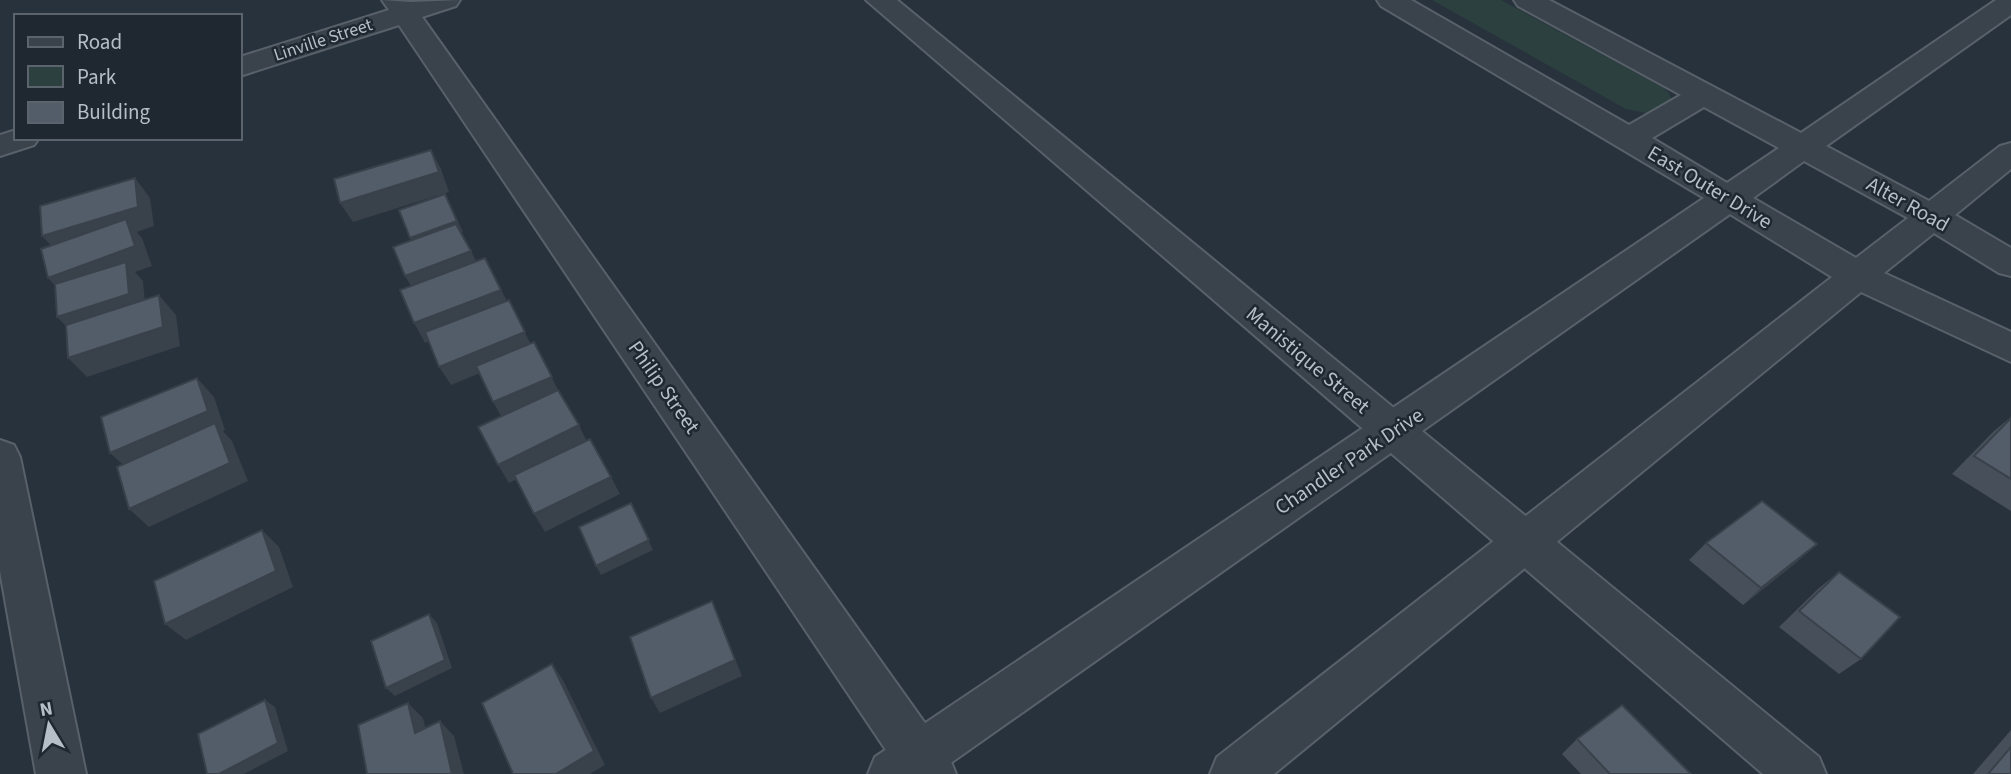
<svg xmlns="http://www.w3.org/2000/svg" width="2011" height="774" font-family="'Source Sans 3',sans-serif">
<style>
.green{fill:#2c403f}
.lines{fill:none;stroke-linecap:round;stroke-linejoin:round}
.minor-casing{stroke:#58616a;stroke-width:4}
.tertiary-casing{stroke:#58616a;stroke-width:4}
.minor{fill:#3a434c;fill-rule:evenodd}
.tertiary{fill:#3a434c;fill-rule:evenodd}
.wall{fill:#47505a}
.shaded-wall{fill:#39414a}
.building{fill:#525d69;stroke:#39414a;stroke-width:2}
.labels{text-anchor:middle;dominant-baseline:central;stroke-width:5;stroke-linejoin:round;paint-order:stroke}
.far-street-label{font-size:18px;fill:#b6bec7;stroke:#1f2831}
.street-label{font-size:21px;fill:#b6bec7;stroke:#1f2831}
</style>
<rect width="100%" height="100%" fill="#27323c"/>
<polygon class="green" points="1432,0 1501,0 1662,87 1669,93 1673,104 1656,115 1626,109"/>
<g class="lines">
<defs>
<g id="minor">
<polygon points="382,0 411,2 460,0 456,6 422,17 949,757 956,774 902,774 399,25 240,76 240,57 389,10"/>
<polygon points="866,0 897,0 1819,757 1826,774 1763,774"/>
<polygon points="16,130 16,138 39,138 34,145 0,156 0,135"/>
<polygon points="0,440 14,445 20,457 86,774 36,774 0,571"/>
</g>
<path id="tertiary" d="M1377,0H1411L1629,125L1681,95L1518,6L1514,0H1549L1801,133L1996,0H2011V15L1826,146L1929,201L2000,146L2011,143V169L1955,215L2011,248V276L1999,273L1934,233L1884,273L2011,332V362L1861,292L1274,774H1210L1217,757L1832,277L1730,214L935,774H868L875,757L1704,198L1381,6ZM1704,107L1779,148L1727,183L1652,138ZM1804,161L1908,218L1856,258L1753,198Z"/>
</defs>
<use href="#minor" class="minor-casing"/>
<use href="#tertiary" class="tertiary-casing"/>
<use href="#minor" class="minor"/>
<use href="#tertiary" class="tertiary"/>
</g>
<g class="wall">
<polygon points="2011,417 2011,511 1952,474 1994,431"/>
<polygon points="1706,543 1798,561 1743,605 1689,560"/>
<polygon points="1839,572 1861,659 1839,674 1779,627 1819,588"/>
<polygon points="2011,730 2011,774 1973,774"/>
<polygon points="1577,739 1691,774 1581,774 1562,754"/>
</g>
<g class="shaded-wall">
<polygon points="431,150 441,169 449,192 353,222 340,203"/>
<polygon points="135,178 150,198 154,226 137,232 142,238 152,266 135,272 143,281 146,313 76,336 57,317 66,298 48,278 60,255 42,236"/>
<polygon points="445,194 463,232 416,248 410,238"/>
<polygon points="471,251 481,271 417,296 405,276"/>
<polygon points="485,258 511,309 425,343 414,323"/>
<polygon points="159,295 176,315 180,346 87,377 68,358"/>
<polygon points="509,300 534,351 451,385 439,367"/>
<polygon points="534,342 561,396 504,421 493,402"/>
<polygon points="197,378 214,397 225,430 223,431 232,441 248,481 149,527 129,509 130,471 110,453"/>
<polygon points="579,425 588,444 509,483 498,465"/>
<polygon points="611,477 620,494 545,532 534,514"/>
<polygon points="631,503 653,550 601,575 596,566"/>
<polygon points="262,530 279,547 293,587 186,640 165,624"/>
<polygon points="1817,544 1798,561 1743,605 1761,588"/>
<polygon points="712,601 742,676 660,713 651,698"/>
<polygon points="429,614 437,623 452,668 395,696 386,688"/>
<polygon points="552,664 563,680 605,765 590,774 556,774"/>
<polygon points="265,700 275,707 288,751 244,774 219,774"/>
<polygon points="408,703 423,718 430,747 415,733"/>
<polygon points="440,721 454,736 464,774 452,774"/>
</g>
<g class="building">
<polygon points="431,150 439,172 340,203 334,179"/>
<polygon points="135,178 138,207 42,236 40,206"/>
<polygon points="445,194 457,221 410,238 399,210"/>
<polygon points="126,219 135,246 48,278 41,249"/>
<polygon points="456,224 471,251 405,276 393,247"/>
<polygon points="485,258 501,290 414,323 400,290"/>
<polygon points="126,262 129,294 57,317 55,284"/>
<polygon points="159,295 163,327 68,358 66,325"/>
<polygon points="509,300 525,332 439,367 425,332"/>
<polygon points="534,342 552,377 493,402 476,366"/>
<polygon points="197,378 208,411 110,453 101,417"/>
<polygon points="558,390 579,425 498,465 478,427"/>
<polygon points="2011,418 2011,479 1974,456"/>
<polygon points="215,423 230,463 129,509 117,467"/>
<polygon points="590,439 611,477 534,514 514,475"/>
<polygon points="1762,501 1817,544 1761,588 1706,543"/>
<polygon points="631,503 649,540 596,566 579,527"/>
<polygon points="262,530 276,571 165,624 154,581"/>
<polygon points="1839,572 1900,617 1861,659 1799,611"/>
<polygon points="712,601 735,660 651,698 630,637"/>
<polygon points="429,614 445,660 386,688 371,641"/>
<polygon points="552,664 594,751 556,774 513,774 482,703"/>
<polygon points="265,700 278,743 219,774 207,774 198,734"/>
<polygon points="408,703 415,733 440,721 452,774 367,774 358,725"/>
<polygon points="1622,705 1691,774 1610,774 1577,739"/>
<polygon points="2011,747 2011,774 1988,774"/>
</g>
<g class="labels">
<g class="far-street-label">
<text transform="translate(323 40) rotate(-18)">Linville Street</text>
</g>
<g class="street-label">
<text transform="translate(1710 187) rotate(31)">East Outer Drive</text>
<text transform="translate(1908 204) rotate(29)">Alter Road</text>
<text transform="translate(1308 360) rotate(40)">Manistique Street</text>
<text transform="translate(664 387) rotate(55)">Philip Street</text>
<text transform="translate(1349 461) rotate(-34)">Chandler Park Drive</text>
</g>
</g>
<rect x="14" y="14" width="228" height="126" fill="#1f2831" stroke="#5b646d" stroke-width="2"/>
<rect x="28" y="37" width="35" height="10" fill="#3a434c" stroke="#5b646d" stroke-width="2"/>
<text x="77" y="49" font-size="21" fill="#b6bec7">Road</text>
<rect x="28" y="66" width="35" height="21" fill="#2c403f" stroke="#5b646d" stroke-width="2"/>
<text x="77" y="84" font-size="21" fill="#b6bec7">Park</text>
<rect x="28" y="102" width="35" height="21" fill="#525d69" stroke="#5b646d" stroke-width="2"/>
<text x="77" y="119" font-size="21" fill="#b6bec7">Building</text>
<g transform="translate(49 725) rotate(350)" stroke="#1f2831" stroke-width="5" paint-order="stroke">
<path d="M0-5L12 26L0 18L-12 26Z" fill="#b6bec7"/>
<text y="-10" font-size="19" font-weight="bold" text-anchor="middle" fill="#b6bec7">N</text>
</g>
</svg>
